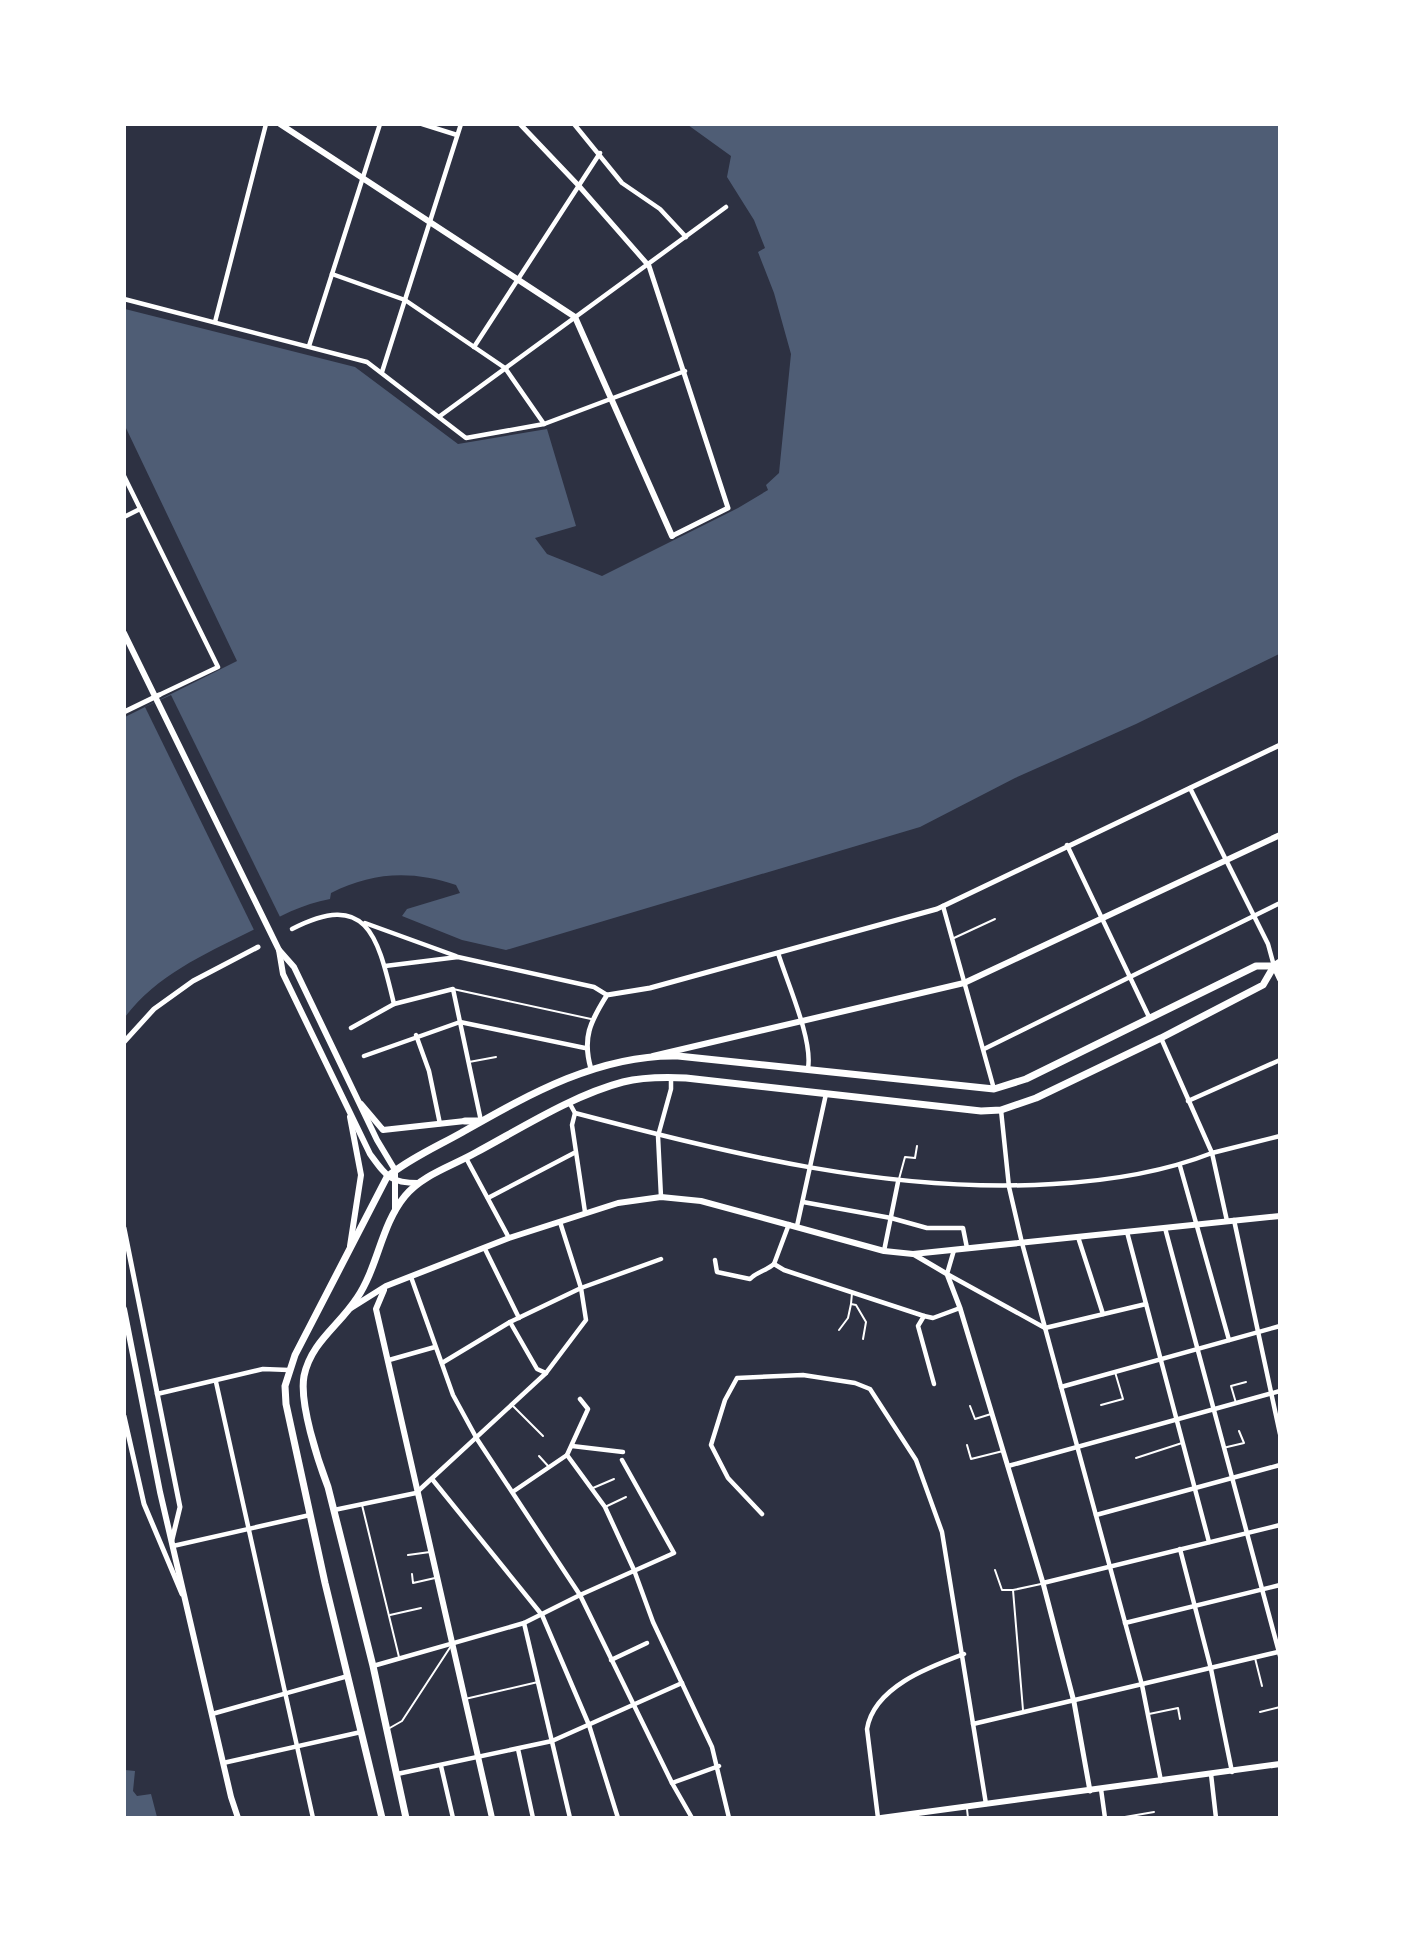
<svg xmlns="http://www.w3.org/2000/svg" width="1404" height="1942" font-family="Signika,sans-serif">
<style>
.water{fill:#4f5d75}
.pier{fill:#2d3142}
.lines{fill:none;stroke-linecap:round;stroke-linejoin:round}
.service{stroke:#fff;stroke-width:2}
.minor{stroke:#fff;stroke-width:4.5}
.tertiary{stroke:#fff;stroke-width:5}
.secondary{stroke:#fff;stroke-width:6}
.primary{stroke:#fff;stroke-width:7}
</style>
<rect width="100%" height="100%" fill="#2d3142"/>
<g class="water">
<path d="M688,125H1279V654L1136,724L1015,778L920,827L506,950L462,940L402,916L407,909L460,893L456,885C412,870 372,872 331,893L330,899C301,904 275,919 249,932C203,955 157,975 125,1017V717L237,661L125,426V309L355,367L458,444L547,429L576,526L535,538L547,554L602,576L738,508L768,490L766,485L779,473L791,354L774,293L758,252L765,248L754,220L727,177L731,156Z"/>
<polygon points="125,1770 135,1771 133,1791 137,1796 151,1794 157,1817 125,1817"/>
</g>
<polygon class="pier" points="171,695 281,919 255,932 145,707"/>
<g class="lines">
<g class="service">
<polyline points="954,938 995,919"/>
<polyline points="453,989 591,1019"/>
<polyline points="469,1062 496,1057"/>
<polyline points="899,1179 905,1157 915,1158 917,1146"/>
<polyline points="852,1293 851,1304 856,1305 866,1322 863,1339"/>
<polyline points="839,1330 848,1318 851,1304"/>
<polyline points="1236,1403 1231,1386 1246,1382"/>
<polyline points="1101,1405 1123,1399 1115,1372"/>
<polyline points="513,1406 543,1436"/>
<polyline points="970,1406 975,1419 991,1414"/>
<polyline points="967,1445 971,1459 1003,1451"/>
<polyline points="1223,1448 1244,1443 1239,1431"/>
<polyline points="539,1456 549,1467"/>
<polyline points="1136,1458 1182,1443"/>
<polyline points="593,1488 614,1479"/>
<polyline points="362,1505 399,1657"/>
<polyline points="605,1507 626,1497"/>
<polyline points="408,1555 430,1552"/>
<polyline points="995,1570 1002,1590 1013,1590"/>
<polyline points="412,1574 413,1583 435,1578"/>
<polyline points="390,1615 421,1608"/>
<polyline points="1255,1658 1262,1686"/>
<polyline points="465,1699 538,1682"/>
<polyline points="1023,1710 1013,1590 1041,1584"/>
<polyline points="1260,1712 1280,1707"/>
<polyline points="1149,1714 1178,1708 1180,1719"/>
<polyline points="388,1729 402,1721 451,1646"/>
<polyline points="967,1809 968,1818"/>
<polyline points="1119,1818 1154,1812"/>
</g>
<g class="minor">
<polyline points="422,124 457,135"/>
<polyline points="574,124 622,183 660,209 686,237"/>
<polyline points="332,274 405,300 505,368 544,424"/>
<polyline points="124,299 367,362 466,438 544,424 685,371"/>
<polyline points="215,322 266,124"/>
<polyline points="309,346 380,124"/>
<polyline points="474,347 600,153"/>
<polyline points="382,372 461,124"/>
<polyline points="440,416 726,207"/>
<polyline points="124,476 218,667 159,695"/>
<polyline points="124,517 140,509"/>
<polyline points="1190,788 1268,944 1274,966"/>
<polyline points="1067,845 1149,1017"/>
<polyline points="943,906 994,1089"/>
<polyline points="365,923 456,956"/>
<path d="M292,929C369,889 378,939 394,1004"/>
<path d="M778,953C787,982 813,1040 808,1068"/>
<polyline points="385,966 458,957 594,987 607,995"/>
<polyline points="351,1028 394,1004 453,989 481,1121"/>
<polyline points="416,1035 429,1071 440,1124"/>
<polyline points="1161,1038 1212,1153 1280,1136"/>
<polyline points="984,1049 1280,903"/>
<polyline points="364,1056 460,1022 585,1048"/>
<polyline points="1188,1101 1280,1060"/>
<path d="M570,1104L575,1113C732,1154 890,1194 1053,1184C1107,1181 1161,1173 1212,1153L1227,1221"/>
<polyline points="1001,1110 1009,1187 1022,1243 1142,1685 1161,1781"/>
<polyline points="575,1113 572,1125 585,1212"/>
<polyline points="466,1158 509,1238"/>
<polyline points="1180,1166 1229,1340"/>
<polyline points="661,1197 658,1136 671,1089 671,1077"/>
<polyline points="488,1198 574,1153"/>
<polyline points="803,1202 891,1218 927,1228 963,1228 967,1248"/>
<polyline points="1234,1220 1280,1434"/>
<polyline points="789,1224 774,1264 784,1270 924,1316"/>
<polyline points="797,1226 826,1094"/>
<polyline points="1165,1228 1280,1656"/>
<polyline points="1127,1232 1209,1542"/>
<polyline points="1078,1237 1103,1314"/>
<polyline points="485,1249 519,1318"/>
<polyline points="954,1250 947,1274 1045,1328 1146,1304"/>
<polyline points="884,1251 898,1182"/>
<path d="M715,1260L717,1272L750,1279C758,1271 766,1271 774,1264"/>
<polyline points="411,1277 453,1395 477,1439 580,1595 672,1783 692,1818"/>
<polyline points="510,1322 537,1369 546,1373"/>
<polyline points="389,1360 435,1347"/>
<polyline points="442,1363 510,1322 581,1288 661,1259"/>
<polyline points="216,1382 313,1818"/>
<polyline points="934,1384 918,1326 924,1316 933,1318 960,1308"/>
<polyline points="1061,1387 1280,1326"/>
<polyline points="157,1394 263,1369 289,1370"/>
<polyline points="580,1399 588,1409 567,1455 605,1507 634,1570 653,1622 712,1747 729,1818"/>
<polyline points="572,1446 623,1452"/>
<polyline points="1008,1466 1280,1391"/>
<polyline points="432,1479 542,1615 589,1725 618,1818"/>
<polyline points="514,1491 567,1455"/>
<polyline points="334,1510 416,1493 546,1373 586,1320 581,1288 560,1222"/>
<polyline points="762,1514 728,1478 711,1445 725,1400 737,1378 803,1375 855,1383 870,1389 916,1460 942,1532 986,1804"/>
<polyline points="1096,1515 1280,1465"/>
<polyline points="173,1546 310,1515"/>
<polyline points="1180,1549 1211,1669 1232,1772"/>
<polyline points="1043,1583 1280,1525"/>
<polyline points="524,1623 570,1818"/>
<polyline points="1125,1623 1280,1585"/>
<polyline points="611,1660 647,1643"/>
<polyline points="373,1666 524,1623 580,1595 674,1553 622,1460"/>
<polyline points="212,1714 348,1676"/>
<polyline points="973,1724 1278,1652"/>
<polyline points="518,1749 533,1818"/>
<polyline points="223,1763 361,1732"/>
<polyline points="441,1766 453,1818"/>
<polyline points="397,1774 552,1741 682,1683"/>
<polyline points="1211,1774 1216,1818"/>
<polyline points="672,1783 719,1766"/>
<polyline points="1101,1789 1105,1818"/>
<path d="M878,1818L867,1729C874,1687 929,1667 964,1654"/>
</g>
<g class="tertiary">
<polyline points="520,124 579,186 649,266 728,508 672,536"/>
<polyline points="124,712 159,695"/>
<polyline points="124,1042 154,1009 193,981 258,947"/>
<path d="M591,1069C582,1038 590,1022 607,995L650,988L937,909L1280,745"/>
<polyline points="124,1228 180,1507 172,1540"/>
<polyline points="913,1254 947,1274 960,1308 1043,1583 1074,1702 1090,1791"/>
<polyline points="124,1416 144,1504 182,1594"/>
</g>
<g class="secondary">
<polyline points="280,124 575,317 672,536"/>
<polyline points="124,633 279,950 294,967 377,1140 395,1170 395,1211"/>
<path d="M279,950L283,974L370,1154C386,1176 390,1183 418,1183"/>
<polyline points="1274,966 1280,979"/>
<polyline points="653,1056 964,983 1280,835"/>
<polyline points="361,1104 383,1130 465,1121"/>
<polyline points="350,1117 361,1175 350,1246"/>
<polyline points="384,1290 376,1309 492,1818"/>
<polyline points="351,1308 386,1286 509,1238 618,1203 661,1197 701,1201 884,1251 913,1254 1280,1216"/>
<polyline points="124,1309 160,1492 231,1797 238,1818"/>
<polyline points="881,1818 1280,1764"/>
</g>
<g class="primary">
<polyline points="465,1121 479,1121"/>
<path d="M382,1818L325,1583L286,1404L285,1386L295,1355L387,1177C409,1159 436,1147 461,1133C528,1095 599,1054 678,1056L994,1089L1026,1079L1256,966H1274"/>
<path d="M406,1818L373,1666L328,1487C318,1461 299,1403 304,1376C311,1342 339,1326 357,1298C378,1267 381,1225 405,1196C422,1175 452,1166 475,1153C520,1129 573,1095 623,1082C643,1077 665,1077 686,1078L981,1111L1001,1110L1036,1098L1161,1038L1263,985L1274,966L1280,962"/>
</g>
</g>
<rect width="1404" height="1942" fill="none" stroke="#ffffff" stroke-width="252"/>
</svg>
